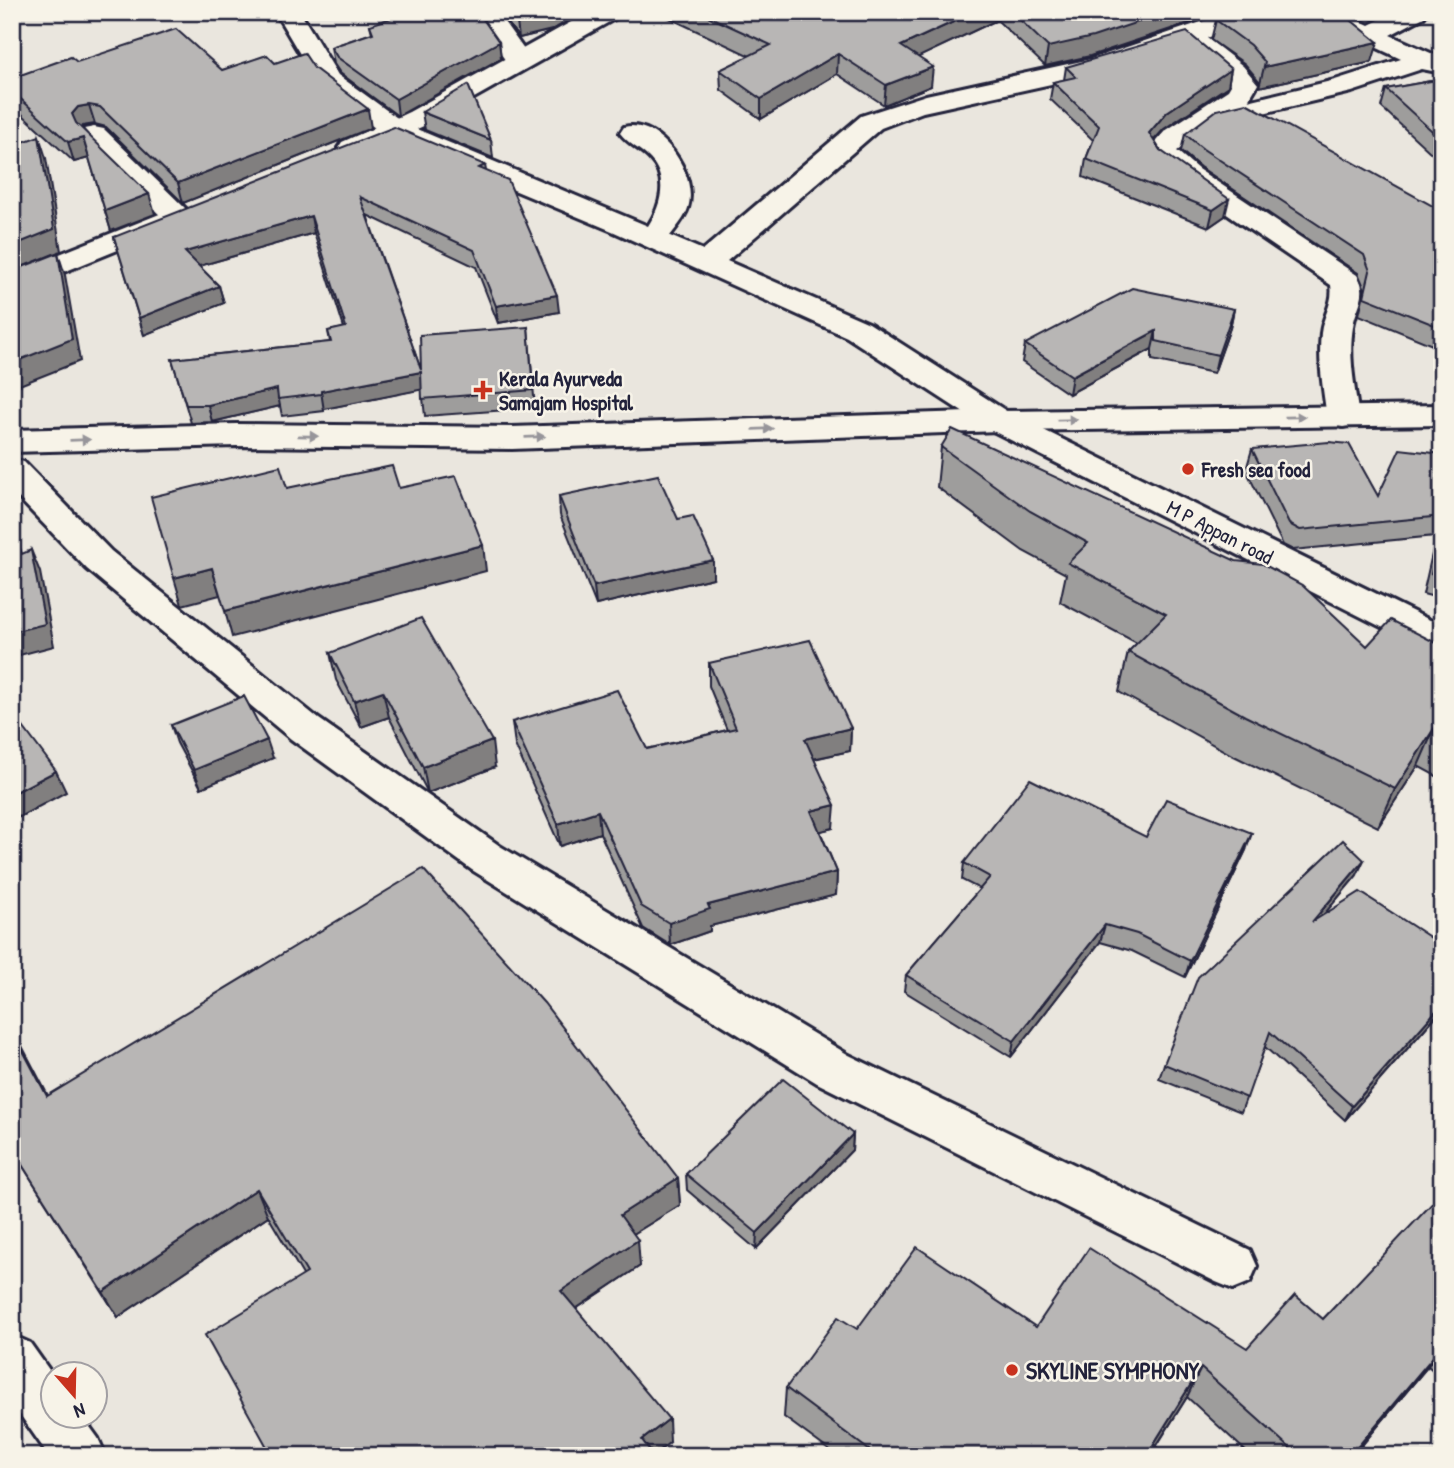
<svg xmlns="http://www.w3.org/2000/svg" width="1454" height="1468" font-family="'Patrick Hand',sans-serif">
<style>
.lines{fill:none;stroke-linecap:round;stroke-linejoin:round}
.street-casing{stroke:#22223b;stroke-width:6}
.secondary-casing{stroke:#22223b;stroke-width:6}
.street{fill:#f7f3e8;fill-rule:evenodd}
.secondary{fill:#f7f3e8;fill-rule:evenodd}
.wall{fill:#9e9d9c;stroke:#22223b;stroke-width:2}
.shaded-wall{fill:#817f7f;stroke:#22223b;stroke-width:2}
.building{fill:#b8b6b5;stroke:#22223b;stroke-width:2}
.oneway{fill:#97959a}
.poi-dot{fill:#c8321e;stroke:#f7f3e8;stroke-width:2.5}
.labels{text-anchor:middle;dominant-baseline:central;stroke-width:5;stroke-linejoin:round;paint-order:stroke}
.poi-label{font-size:21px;font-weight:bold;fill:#22223b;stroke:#f7f3e8;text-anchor:start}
.street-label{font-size:21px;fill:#22223b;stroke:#f7f3e8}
.near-poi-label{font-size:24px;font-weight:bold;fill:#22223b;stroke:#f7f3e8;text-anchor:start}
</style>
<rect width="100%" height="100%" fill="#eae6de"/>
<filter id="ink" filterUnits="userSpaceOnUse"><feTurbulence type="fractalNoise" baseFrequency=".0143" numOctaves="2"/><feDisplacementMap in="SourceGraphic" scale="14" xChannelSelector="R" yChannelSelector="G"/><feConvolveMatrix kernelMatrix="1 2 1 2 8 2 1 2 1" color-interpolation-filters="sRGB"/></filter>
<g filter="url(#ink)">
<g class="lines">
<defs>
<g id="street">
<path d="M275,12H300L338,75L407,125L648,226C661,206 669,179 650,159C641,149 628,144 620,133L624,127C660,118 699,175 688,208C685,218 676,228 670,236L703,250L861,116L926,95L1091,59L1231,12H1267L1264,17L1207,38L1243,66L1258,84L1248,101L1335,80L1401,59L1311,17L1308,12H1341L1369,25L1395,12H1427L1424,17L1390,35L1442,58V73L1422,69L1352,92L1212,125L1177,151L1198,169L1357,275C1370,294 1355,308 1353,327C1348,357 1355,388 1359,417L1355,424L1343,427L1331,424L1327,417C1323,389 1318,361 1321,333C1323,315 1334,303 1331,285L1178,181L1158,165L1148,150L1165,131L1228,90L1231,85L1184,46L1083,77L923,112L881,128L727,261L869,323L1011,414L1442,626V655L1429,651L987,428L847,337L612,231L387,137L319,86Z"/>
<polygon points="472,12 497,12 532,61 528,67 519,69 510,67"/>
<polygon points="94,127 104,129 187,210 191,216 187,222 177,225 167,222 84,141 80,135 84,129"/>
<polygon points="12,459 24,462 111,551 319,719 500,846 849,1055 1250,1250 1257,1266 1250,1282 1233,1289 1216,1282 817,1083 472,870 291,739 87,569 12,491"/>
</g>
<g id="secondary">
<polygon points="589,12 621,12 618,17 428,124 362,154 352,156 342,154 338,148 342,142 409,112"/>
<polygon points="162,213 172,216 177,222 172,228 12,293 12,273"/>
<polygon points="1442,405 1442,425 999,431 512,449 236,446 12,452 12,430 236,424 512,427 999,411"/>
<polygon points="12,1335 30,1343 52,1374 52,1416 82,1416 98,1438 106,1456 49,1456 12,1403"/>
</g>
</defs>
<use href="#street" class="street-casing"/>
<use href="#secondary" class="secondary-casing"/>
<use href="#street" class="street"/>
<use href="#secondary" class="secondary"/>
</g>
<g class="wall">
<polygon points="500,12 579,12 579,14 552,30 519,38"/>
<polygon points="661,12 1222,12 1090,56 1045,66 997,20 918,57 931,86 884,105 837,74 761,119 721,90 720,70 750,56 661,14"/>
<polygon points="1216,20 1372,62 1259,87 1260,82 1245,64 1211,40"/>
<polygon points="370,25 499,42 501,58 398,116 340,73 334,64 331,47 372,33"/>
<polygon points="77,62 222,70 275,63 314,68 371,128 183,203 106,127 95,124 83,126 82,128 155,214 111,231 89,158 74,162 12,105 12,78"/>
<polygon points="1066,67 1231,69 1228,86 1164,129 1154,140 1160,150 1225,216 1209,227 1083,177 1086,159 1093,140 1050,99 1053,82 1064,80"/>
<polygon points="1442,79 1442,163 1381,107 1386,89"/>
<polygon points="422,112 491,140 493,158 425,130"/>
<polygon points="1185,134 1442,211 1442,349 1359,315 1365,289 1358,273 1200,167 1181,151"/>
<polygon points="485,165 486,171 559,312 498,323 476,267 367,215 421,370 528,327 535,408 425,416 422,389 324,409 324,411 282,416 280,406 212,422 191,423 172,359 330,342 328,331 344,328 314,233 199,266 219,286 224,303 144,335 114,237"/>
<polygon points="1234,309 1230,328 1214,373 1152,360 1152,349 1069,394 1022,362 1025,344"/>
<polygon points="941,447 1367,646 1440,645 1442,643 1442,772 1438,777 1418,766 1378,827 1232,755 1119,692 1128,652 1137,643 1060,602 1066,574 1023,551 937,487"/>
<polygon points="1252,449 1378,496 1442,454 1442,599 1423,594 1436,536 1293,550 1283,545 1246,470"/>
<polygon points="559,496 678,519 713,578 596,605 560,515"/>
<polygon points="330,653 495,767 428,793 389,717 361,727 336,680"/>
<polygon points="709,663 851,728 850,751 814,759 833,828 820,831 837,872 836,895 710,926 710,931 670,945 643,928 600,833 560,846 515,745 512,722 647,749 727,730 709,686"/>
<polygon points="171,725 273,758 201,788 177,743"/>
<polygon points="1146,837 1246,850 1185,977 1132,951 1100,942 1011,1057 904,991 906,975 980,889 962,880 964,863"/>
<polygon points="1357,875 1324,914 1442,945 1442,1009 1345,1120 1265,1047 1241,1112 1159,1079 1164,1064"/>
<polygon points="48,1096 678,1178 680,1205 633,1234 640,1266 576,1309 670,1442 654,1455 303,1275 268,1216 118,1317 12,1149"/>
<polygon points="1442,1099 1442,1125 1433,1114"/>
<polygon points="853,1134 852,1150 756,1249 687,1190 686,1174"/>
<polygon points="1442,1196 1442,1378 1428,1366 1353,1456 1251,1456 1187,1397 1156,1447 1169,1456 837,1456 784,1417 786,1388 857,1329 1036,1327 1247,1348 1323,1319"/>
</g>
<g class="shaded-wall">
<polygon points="553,12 579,12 579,14 552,30 519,38 517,22"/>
<polygon points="975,12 998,12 997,20 900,66 901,46"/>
<polygon points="1168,12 1222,12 1090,56 1045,66 1048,47"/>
<polygon points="499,42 501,58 398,116 396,99"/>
<polygon points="1378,42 1372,62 1259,87 1264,67"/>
<polygon points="838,54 837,74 761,119 761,99"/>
<polygon points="933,67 931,86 884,105 886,85"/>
<polygon points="1231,69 1228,86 1164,129 1145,150 1149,133 1167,112"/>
<polygon points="89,105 95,124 83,126 78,134 72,114 78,107"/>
<polygon points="368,109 371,128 183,203 178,183"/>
<polygon points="39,136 46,158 61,251 12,271 12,246"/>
<polygon points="83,138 89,158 74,162 68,142"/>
<polygon points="149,194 155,214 111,231 105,211"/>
<polygon points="1229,199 1225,216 1209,227 1213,210"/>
<polygon points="311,216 314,233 189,269 185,252"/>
<polygon points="58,253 65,275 80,361 12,388 12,363"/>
<polygon points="219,286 224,303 144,335 139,318"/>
<polygon points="557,295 559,312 498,323 496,306"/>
<polygon points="1234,309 1230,328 1214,373 1218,355"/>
<polygon points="1156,331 1152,349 1069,394 1072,376"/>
<polygon points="421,372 424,389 324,409 324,411 321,391"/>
<polygon points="277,389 280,406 212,422 208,405"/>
<polygon points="483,545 486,571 232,637 225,611"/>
<polygon points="31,550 40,572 54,646 12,657 12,632"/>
<polygon points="713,560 713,578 596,605 594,586"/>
<polygon points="212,568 220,595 182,605 174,578"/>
<polygon points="383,691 389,717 361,727 354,701"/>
<polygon points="1435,727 1418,766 1378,827 1395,789"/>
<polygon points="851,728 850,751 803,761 805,739"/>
<polygon points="267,740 273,758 201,788 194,770"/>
<polygon points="492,741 495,767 428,793 423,767"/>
<polygon points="56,771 66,792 12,821 12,794"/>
<polygon points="835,805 833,828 810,834 811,811"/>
<polygon points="598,811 600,833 560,846 558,824"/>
<polygon points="1252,833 1246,850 1185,977 1190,961"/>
<polygon points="1364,860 1357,875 1305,937 1312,922"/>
<polygon points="837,872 836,895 710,926 710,931 670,945 669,923 708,905"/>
<polygon points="1105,925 1100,942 1011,1057 1014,1041"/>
<polygon points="1442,1004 1442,1009 1345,1120 1352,1106"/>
<polygon points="12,1029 21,1044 63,1124 47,1096"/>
<polygon points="853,1134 852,1150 756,1249 757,1233"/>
<polygon points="678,1178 680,1205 622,1241 620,1215"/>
<polygon points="257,1189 268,1216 118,1317 103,1292"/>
<polygon points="638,1240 640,1266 565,1316 561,1291"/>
<polygon points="1442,1346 1428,1366 1353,1456 1350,1456"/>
<polygon points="1201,1368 1187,1397 1150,1456 1153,1445"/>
<polygon points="669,1419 670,1442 653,1456 642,1440"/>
</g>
<g class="building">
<polygon points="409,12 478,12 499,42 396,99 337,57 331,47 373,33 370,25"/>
<polygon points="510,12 553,12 517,22"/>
<polygon points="699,12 975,12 901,46 933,67 886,85 838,54 761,99 720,70 771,45"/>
<polygon points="1012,12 1168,12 1093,37 1048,47"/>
<polygon points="1237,12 1341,12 1378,42 1264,67 1265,62 1250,45 1216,20"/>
<polygon points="176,29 222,70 267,55 275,63 304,53 314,68 368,109 178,183 100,107 89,105 78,107 72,114 76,123 149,194 105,211 83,138 68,142 12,91 12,78 71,57 77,62"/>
<polygon points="1187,32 1231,69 1167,112 1149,133 1160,150 1229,199 1213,210 1086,159 1099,126 1053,82 1076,77 1066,67"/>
<polygon points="1442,79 1442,140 1386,89"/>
<polygon points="468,85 491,140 422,112"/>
<polygon points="1246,103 1442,211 1442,328 1364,297 1370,271 1364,255 1203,149 1185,134 1217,110"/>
<polygon points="394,127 485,165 479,168 508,180 557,295 496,306 474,250 360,197 421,370 420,335 528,327 533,390 422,399 421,372 321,391 321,394 278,399 277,389 208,405 186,405 172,359 331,342 328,331 346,327 311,216 185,252 219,286 139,318 114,237"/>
<polygon points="39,136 54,229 12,246 12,146"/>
<polygon points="58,253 72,339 12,363 12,271"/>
<polygon points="1132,288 1234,309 1218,355 1156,341 1156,331 1072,376 1025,344"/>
<polygon points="952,429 1236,561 1263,564 1302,585 1367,646 1391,620 1440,645 1442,643 1442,730 1435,727 1395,789 1245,716 1128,652 1166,614 1068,563 1088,543 1030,511 941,447"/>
<polygon points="1329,442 1349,444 1378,496 1400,449 1442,454 1442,516 1300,530 1289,524 1252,449"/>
<polygon points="280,466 287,488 392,466 399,488 456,476 483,545 225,611 212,568 174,578 151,497"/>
<polygon points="658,475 678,519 693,516 713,560 594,586 559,496"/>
<polygon points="1442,527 1442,577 1431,574"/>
<polygon points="18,542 22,554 31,550 45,624 12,632 12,543"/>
<polygon points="421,618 492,741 423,767 383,691 354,701 330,653"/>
<polygon points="810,640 851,728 805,739 835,805 811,811 837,872 708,905 710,909 669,923 641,906 598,811 558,824 512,722 617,690 647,749 736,728 709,663"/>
<polygon points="244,696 267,740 194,770 171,725"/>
<polygon points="12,712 56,771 12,794"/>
<polygon points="1030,779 1146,837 1166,799 1252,833 1190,961 1137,934 1105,925 1014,1041 906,975 990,877 964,863"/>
<polygon points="1343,840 1364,860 1312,922 1360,892 1442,945 1442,1004 1352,1106 1270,1032 1247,1098 1164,1064 1198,977"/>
<polygon points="423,869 544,1003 678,1178 620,1215 638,1240 561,1291 669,1419 642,1440 654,1456 272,1456 205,1335 307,1273 257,1189 103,1292 12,1149 12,1030 47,1096"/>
<polygon points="783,1079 853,1134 757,1233 686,1174"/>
<polygon points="1440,1195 1442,1196 1442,1346 1350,1456 1299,1456 1201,1368 1153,1445 1169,1456 877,1456 786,1388 838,1317 857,1329 917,1247 1036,1327 1089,1248 1247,1348 1295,1295 1323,1319"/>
</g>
<defs><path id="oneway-solid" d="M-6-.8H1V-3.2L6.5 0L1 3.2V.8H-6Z" transform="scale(1.75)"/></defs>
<g class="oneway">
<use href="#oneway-solid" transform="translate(1295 417) rotate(-1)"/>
<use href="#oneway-solid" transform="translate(1067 420) rotate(-1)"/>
<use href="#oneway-solid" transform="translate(763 429) rotate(-2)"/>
<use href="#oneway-solid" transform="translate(308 436) rotate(1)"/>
<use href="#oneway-solid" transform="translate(535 437) rotate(-2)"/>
<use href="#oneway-solid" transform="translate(80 440) rotate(-2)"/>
</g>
</g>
<g class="poi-dot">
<path d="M479.5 379.5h7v7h7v7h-7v7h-7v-7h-7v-7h7z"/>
<circle cx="1188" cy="469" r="7"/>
<circle cx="1012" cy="1370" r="7"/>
</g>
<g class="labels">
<g class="poi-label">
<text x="499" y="378">Kerala Ayurveda<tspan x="499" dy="24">Samajam Hospital</tspan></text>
<text x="1202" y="469">Fresh sea food</text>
</g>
<g class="street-label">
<text transform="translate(1220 532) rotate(27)">M P Appan road</text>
</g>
<g class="near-poi-label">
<text x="1026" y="1370">SKYLINE SYMPHONY</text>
</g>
</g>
<rect width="1454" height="1468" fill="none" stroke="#f7f3e8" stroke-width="42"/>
<rect x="21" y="21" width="1412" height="1426" fill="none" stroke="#22223b" stroke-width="2.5" filter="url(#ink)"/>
<g transform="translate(74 1395) rotate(160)"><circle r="33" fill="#f7f3e8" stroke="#a29fa3" stroke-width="2"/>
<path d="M0-5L12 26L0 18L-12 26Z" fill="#c8321e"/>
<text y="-10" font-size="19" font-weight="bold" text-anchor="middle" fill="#22223b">N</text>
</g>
</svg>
